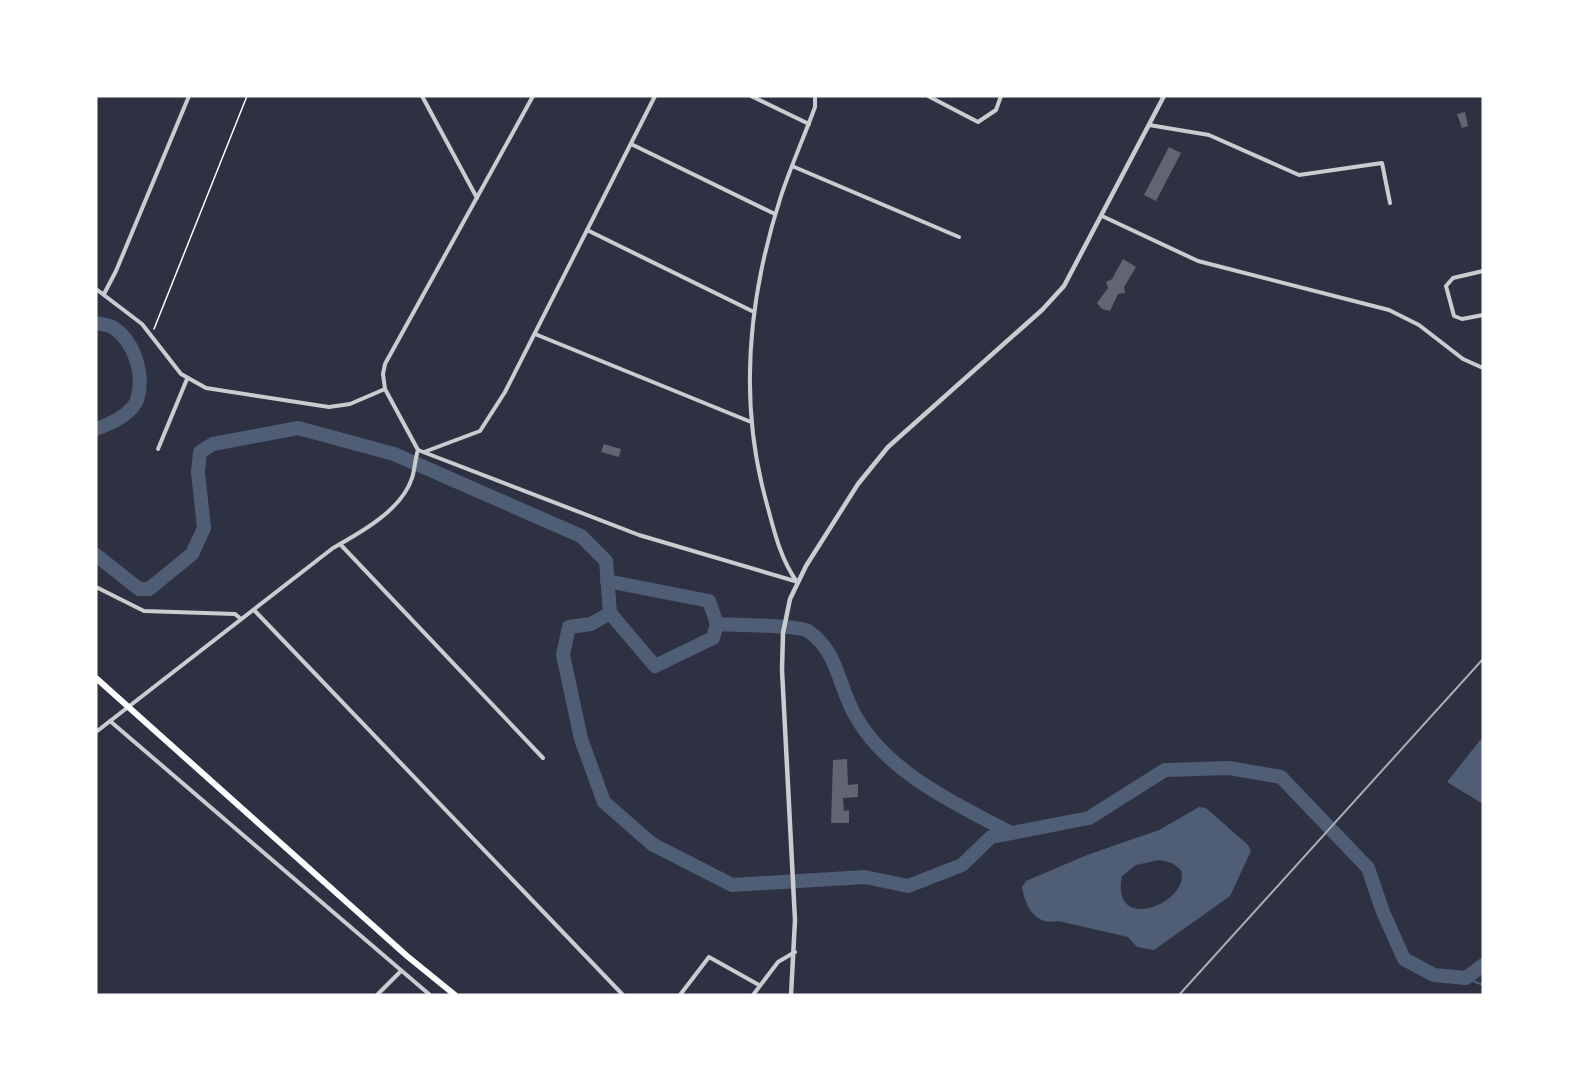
<svg xmlns="http://www.w3.org/2000/svg" width="1579" height="1091" font-family="'Exo 2',sans-serif">
<style>
.water{fill:#4f5d75;fill-rule:evenodd}
.lines{fill:none;stroke-linecap:round;stroke-linejoin:round}
.stream{stroke:#4f5d75;stroke-width:2}
.river{stroke:#4f5d75;stroke-width:14}
.building{fill:#626471}
.path{stroke:#fff;stroke-width:1.5}
.minor{stroke:#caccd0;stroke-width:4}
.tertiary{stroke:#caccd0;stroke-width:4.5}
.primary{stroke:#fff;stroke-width:6}
.rail{stroke:#abadb3;stroke-width:2}
</style>
<rect width="100%" height="100%" fill="#2d3142"/>
<g class="water">
<polygon points="1481,739 1483,740 1483,804 1447,782"/>
<path d="M1199,807L1206,808L1248,845L1251,851L1230,896L1154,950L1137,947L1128,937L1058,921C1035,926 1025,906 1022,887L1026,881L1087,855L1159,830ZM1159,860L1172,863L1181,870C1192,902 1110,936 1122,876L1136,865Z"/>
</g>
<g class="lines">
<polyline class="stream" points="1466,978 1483,985"/>
<g class="river">
<path d="M96,323C101,324 110,325 114,328C135,343 145,375 137,400C131,415 110,424 96,429"/>
<polyline points="96,555 139,589 149,589 192,554 204,528 198,472 200,452 213,444 298,428 394,454 581,536 606,561 610,613 591,624 569,627 563,655 581,739 604,802 652,844 732,885 865,877 908,886 962,865 991,837 1089,818 1165,770 1229,768 1281,777 1368,868 1383,912 1404,959 1434,975 1466,978 1483,965"/>
<path d="M607,581L709,601L717,624C732,625 799,625 808,631C839,652 838,687 856,717C888,773 956,804 1011,833"/>
<polyline points="610,613 655,666 713,638 717,624"/>
</g>
</g>
<g class="building">
<polygon points="1465,112 1468,126 1462,128 1457,114"/>
<polygon points="1169,147 1181,153 1156,201 1144,195"/>
<polygon points="1123,259 1136,267 1124,287 1125,293 1118,294 1110,311 1102,309 1097,303 1108,288 1106,282 1112,279"/>
<polygon points="604,444 621,449 619,457 601,452"/>
<polygon points="847,759 848,785 858,784 858,797 843,798 844,811 849,810 849,823 831,823 833,760"/>
</g>
<g class="lines">
<polyline class="path" points="154,329 247,96"/>
<g class="minor">
<polyline points="422,96 477,198"/>
<polyline points="533,96 385,364 383,374 385,389 418,450 639,535 798,582"/>
<polyline points="751,96 809,124"/>
<polyline points="928,96 978,122 996,110 1001,96"/>
<polyline points="1149,125 1209,135 1299,175 1382,163 1390,203"/>
<polyline points="631,144 775,214"/>
<polyline points="792,166 959,237"/>
<polyline points="1102,216 1198,261 1389,310 1419,325 1463,359 1483,368"/>
<polyline points="587,230 752,311"/>
<polyline points="1483,271 1453,278 1446,286 1454,316 1462,319 1483,315"/>
<polyline points="96,289 142,324 181,374 206,388 329,407 350,404 385,389"/>
<polyline points="104,294 116,271 189,96"/>
<polyline points="535,334 751,422"/>
<polyline points="158,449 187,379"/>
<polyline points="424,452 480,431 505,392 655,96"/>
<polyline points="340,544 543,758"/>
<path d="M797,582C779,557 773,526 765,497C738,396 749,295 781,196C791,166 804,137 815,107V96"/>
<polyline points="96,587 144,611 235,614 241,619"/>
<polyline points="254,610 623,995"/>
<polyline points="110,721 430,995"/>
<path d="M96,732L333,548C360,533 402,510 412,478C415,469 415,459 418,450"/>
<polyline points="377,995 401,971"/>
<polyline points="680,995 709,957 759,985"/>
<polyline points="753,995 778,962 795,952"/>
</g>
<polyline class="tertiary" points="791,995 795,920 782,670 783,633 790,599 806,566 858,484 888,447 1042,310 1064,286 1164,96"/>
<polyline class="primary" points="96,678 407,956 455,995"/>
<polyline class="rail" points="1179,995 1483,659"/>
</g>
<rect width="1579" height="1091" fill="none" stroke="#ffffff" stroke-width="195"/>
</svg>
